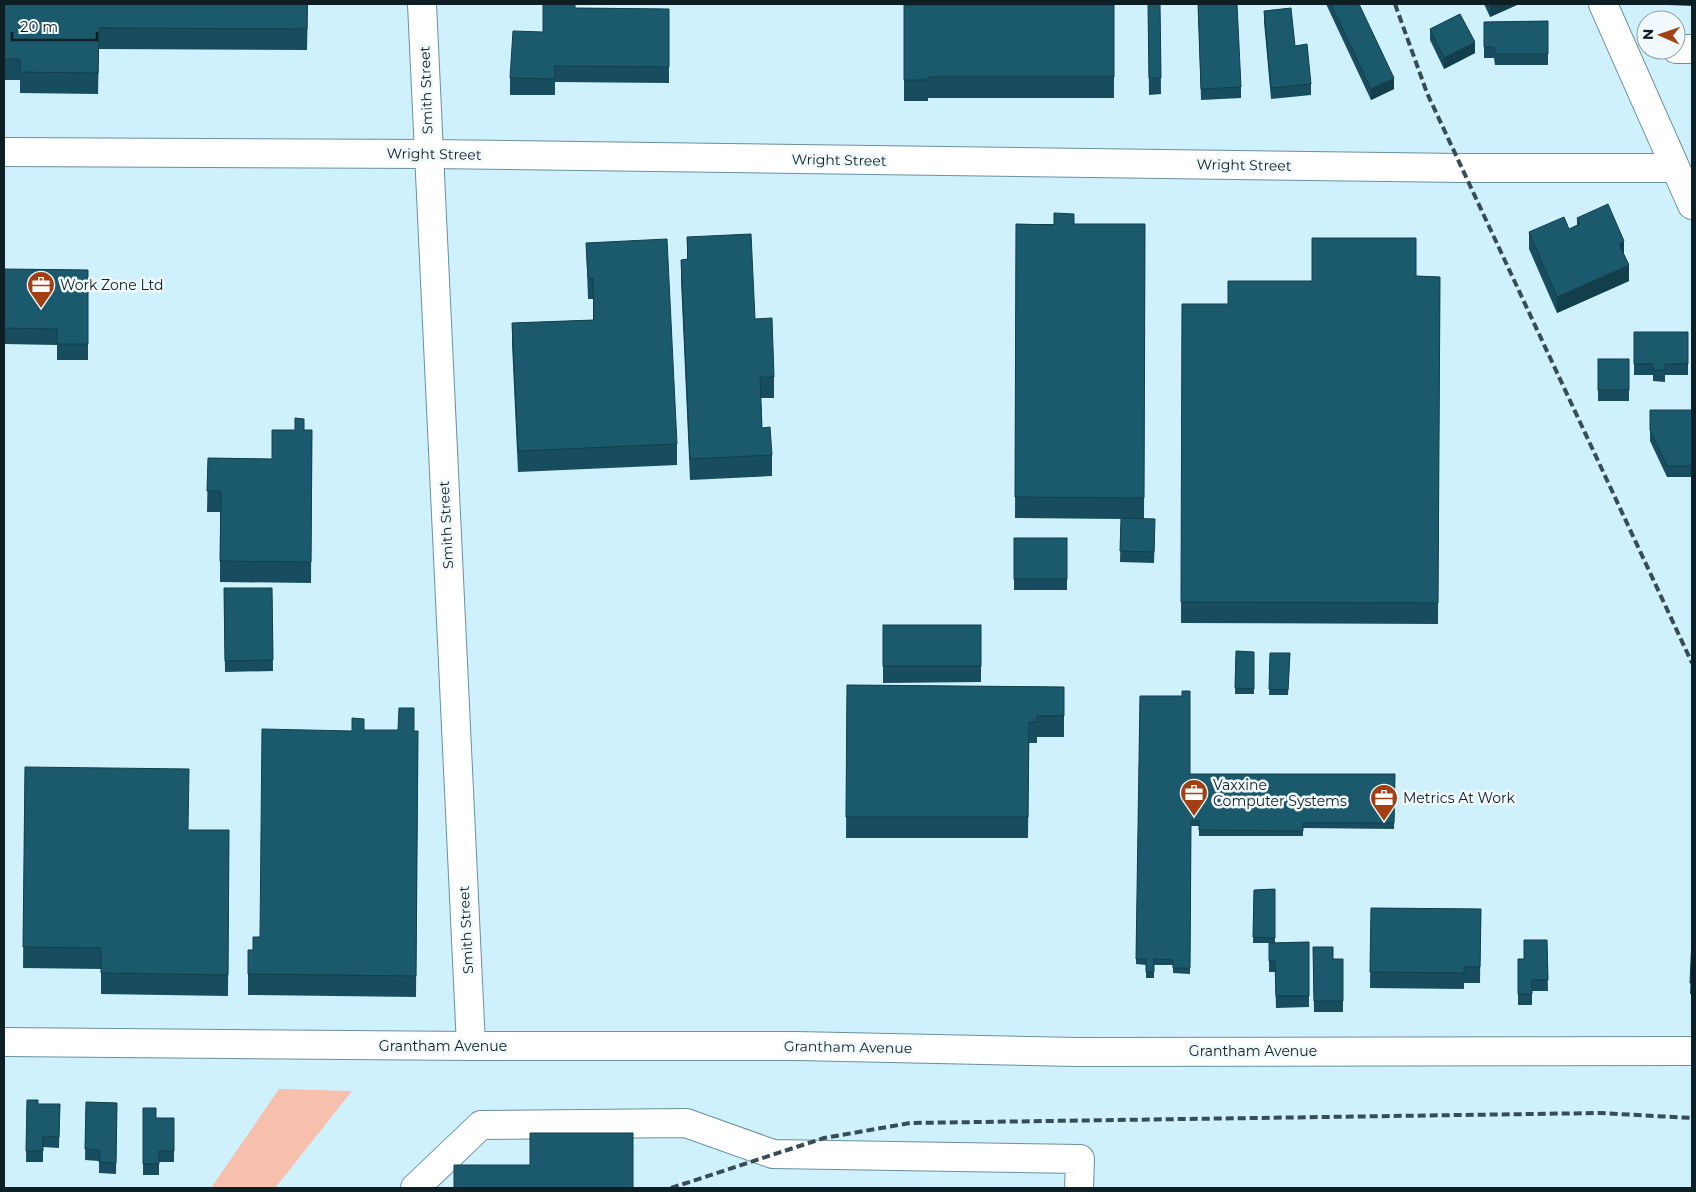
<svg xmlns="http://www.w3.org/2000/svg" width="1696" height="1192" font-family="Montserrat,sans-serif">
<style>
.green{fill:#f6c0ac}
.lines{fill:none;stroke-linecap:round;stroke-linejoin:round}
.minor-casing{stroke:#68909f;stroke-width:30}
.minor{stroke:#fff;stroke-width:28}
.rail{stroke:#374c53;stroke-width:4;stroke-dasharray:8 4;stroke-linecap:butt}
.wall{fill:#174d5e}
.shaded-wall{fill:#133f4c}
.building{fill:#1b5a6d;stroke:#133f4c}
.labels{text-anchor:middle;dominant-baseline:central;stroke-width:5;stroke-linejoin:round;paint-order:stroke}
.street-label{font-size:14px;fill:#0d1e24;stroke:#f1f9fc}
.poi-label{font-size:14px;fill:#0d1e24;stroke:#f1f9fc;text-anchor:start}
</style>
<rect width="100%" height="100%" fill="#cef1fd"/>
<polygon class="green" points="279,1089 352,1091 275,1188 211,1188"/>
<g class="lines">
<defs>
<g id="minor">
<polyline points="422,4 471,1046"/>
<polyline points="1603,4 1692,205"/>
<polyline points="1676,49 1692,49"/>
<polyline points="4,152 429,154 1462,168 1675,168"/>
<polyline points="4,1042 471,1046 796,1046 1077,1052 1692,1051"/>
<polyline points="415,1188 481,1125 686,1123 773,1154 1080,1159 1079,1188"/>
</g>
</defs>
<use href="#minor" class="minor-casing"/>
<use href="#minor" class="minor"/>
<g class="rail">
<polyline points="1395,4 1427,93 1692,663"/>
<polyline points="671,1188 824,1138 910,1123 1600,1113 1692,1118"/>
</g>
</g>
<g class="wall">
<polygon points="4,4 308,4 307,50 99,49 98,94 20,93 20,80 4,80"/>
<polygon points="1148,4 1160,4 1161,94 1149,95"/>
<polygon points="1198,4 1241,87 1241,98 1201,100"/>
<polygon points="1326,4 1359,4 1394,89 1371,100"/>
<polygon points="1484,4 1519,4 1490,17"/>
<polygon points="1668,4 1692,4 1692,6 1668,5"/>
<polygon points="904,5 1114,5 1114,98 928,98 928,101 904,101"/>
<polygon points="575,8 669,9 669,83 555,82 555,95 510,95 510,78 543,32"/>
<polygon points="1264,11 1295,46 1311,84 1311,95 1271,99 1264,22"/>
<polygon points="1548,21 1548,65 1495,65 1494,58 1484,58 1484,22"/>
<polygon points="1430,29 1475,53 1444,69 1430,40"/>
<polygon points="1577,218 1624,255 1629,281 1557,313 1529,249 1529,232 1569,229 1577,225"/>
<polygon points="1016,224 1145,224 1144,519 1155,530 1154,563 1120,562 1121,519 1015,518"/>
<polygon points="687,237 755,319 774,377 774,398 761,398 762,428 772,455 772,476 690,480 681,281 681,260 687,259"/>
<polygon points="586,243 677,444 677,465 518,472 512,344 512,323 593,320 593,299 588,299"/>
<polygon points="4,269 88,270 88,360 57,360 57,345 4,344"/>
<polygon points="1416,276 1440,277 1438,624 1181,623 1182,304 1228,304 1312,281"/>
<polygon points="1634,332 1688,332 1688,375 1665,375 1665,382 1653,381 1653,375 1634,375"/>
<rect x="1598" y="359" width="31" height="42"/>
<polygon points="1650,410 1692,428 1692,477 1667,477 1650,441"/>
<polygon points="304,430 312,430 311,583 220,582 220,512 207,512 208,458 272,459"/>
<rect x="1014" y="538" width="53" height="52"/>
<polygon points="224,588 272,588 273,671 225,672"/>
<polygon points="883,625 981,625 981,682 883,683"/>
<polygon points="1236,651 1254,652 1254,694 1235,694"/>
<polygon points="1270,653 1290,653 1288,695 1269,695"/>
<polygon points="847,685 1064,687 1064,737 1037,737 1037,743 1029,743 1028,838 846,838"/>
<polygon points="1140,696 1190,774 1395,774 1394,829 1303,828 1303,836 1199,836 1199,826 1191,826 1190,974 1173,973 1173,965 1154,965 1154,978 1146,978 1146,965 1136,964"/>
<polygon points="364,730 418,731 416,997 248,995 248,950 253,950 260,937 352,731"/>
<polygon points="25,767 188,830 229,830 228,996 101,994 101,969 23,968"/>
<polygon points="1275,889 1275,943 1309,942 1309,1007 1276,1008 1275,972 1269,972 1269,943 1253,943 1254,890"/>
<polygon points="1371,908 1481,909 1480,983 1464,983 1464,989 1370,988"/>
<polygon points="1692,938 1692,994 1690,994"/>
<polygon points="1547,940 1548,991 1532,991 1532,1005 1518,1005 1518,959 1524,959"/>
<polygon points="1313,947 1333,959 1343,959 1343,1012 1314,1012"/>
<polygon points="27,1100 38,1104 60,1104 59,1148 43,1147 43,1162 26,1162"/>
<polygon points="86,1102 117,1103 116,1174 99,1173 99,1161 85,1160"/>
<polygon points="143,1108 156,1118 174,1118 174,1162 159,1162 159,1175 143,1175"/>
</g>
<g class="shaded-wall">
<polygon points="1494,4 1519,4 1490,17 1490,6"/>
<polygon points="1475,42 1475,53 1444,69 1444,58"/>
<polygon points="1394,78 1394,89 1371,100 1371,89"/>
<polygon points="1624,241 1624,258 1619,244"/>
<polygon points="1629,265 1629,281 1557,313 1557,297"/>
</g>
<g class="building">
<polygon points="4,4 307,4 307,29 99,28 98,73 20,72 20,59 4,59"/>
<polygon points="543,4 575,4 575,8 669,9 669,67 555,66 555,79 510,78 513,31 543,32"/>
<polygon points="1148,4 1160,4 1161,78 1149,78"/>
<polygon points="1198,4 1237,4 1241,87 1201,89"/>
<polygon points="1331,4 1359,4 1394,78 1371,89"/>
<polygon points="904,5 1114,5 1114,77 928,77 928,80 904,80"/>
<polygon points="1291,8 1295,46 1307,44 1311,84 1271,88 1264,11"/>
<polygon points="1460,14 1475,42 1444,58 1430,29"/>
<polygon points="1548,21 1548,54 1495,54 1494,47 1484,47 1484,22"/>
<polygon points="1608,204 1624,241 1619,244 1629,265 1557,297 1529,232 1564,217 1569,229 1580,224 1577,218"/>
<polygon points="1054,213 1074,214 1074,224 1145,224 1144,498 1015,497 1016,224 1054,225"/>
<polygon points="751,234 755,319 772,318 774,377 760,377 762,428 770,427 772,455 690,459 681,260 688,259 687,237"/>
<polygon points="1312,238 1416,238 1416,276 1440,277 1438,603 1181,602 1182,304 1228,304 1228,281 1312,281"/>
<polygon points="667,239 677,444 518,451 512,323 594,320 593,278 588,278 586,243"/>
<polygon points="4,269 88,270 88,344 57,344 57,329 4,328"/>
<polygon points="1634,332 1688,332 1688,364 1665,364 1665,370 1653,370 1653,364 1634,364"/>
<rect x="1598" y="359" width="31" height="31"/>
<polygon points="1650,410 1692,410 1692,466 1667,466 1650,430"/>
<polygon points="295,418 304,419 304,430 312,430 311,562 220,561 221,491 207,491 208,458 272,459 272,430 295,430"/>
<polygon points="1121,518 1155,519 1154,552 1120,551"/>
<rect x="1014" y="538" width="53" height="41"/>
<polygon points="224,588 272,588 273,660 225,661"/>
<rect x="883" y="625" width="98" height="41"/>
<polygon points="1236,651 1254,652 1254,689 1235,688"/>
<polygon points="1270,653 1290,653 1288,690 1269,689"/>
<polygon points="847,685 1064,687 1064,716 1037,716 1037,722 1029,722 1028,817 846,817"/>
<polygon points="1182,691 1190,691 1190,774 1395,774 1394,823 1303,823 1303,831 1199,830 1199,821 1191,821 1190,968 1173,968 1173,960 1154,959 1154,972 1146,972 1146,959 1136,959 1140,696 1182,696"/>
<polygon points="399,708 414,708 414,731 418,731 416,976 248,974 248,950 253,950 253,937 260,937 262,729 352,731 352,718 364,719 364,730 398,730"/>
<polygon points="25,767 189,769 188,830 229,830 228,975 101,973 101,948 23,947"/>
<polygon points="1275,889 1275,938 1253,937 1254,890"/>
<polygon points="1371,908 1481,909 1480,967 1464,967 1464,973 1370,972"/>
<polygon points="1692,938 1692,983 1690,983"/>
<polygon points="1524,940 1547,940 1548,980 1532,980 1532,994 1518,994 1518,959 1524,959"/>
<polygon points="1309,942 1309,996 1276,996 1275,961 1269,961 1269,943"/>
<polygon points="1313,947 1333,947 1333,959 1343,959 1343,1001 1314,1001"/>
<polygon points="27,1100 38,1100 38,1104 60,1104 59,1137 43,1136 43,1151 26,1151"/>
<polygon points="86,1102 117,1103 116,1163 99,1162 100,1150 85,1149"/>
<polygon points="143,1108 156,1108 156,1118 174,1118 174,1151 159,1151 159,1164 143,1164"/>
<polygon points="530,1133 633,1133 633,1188 454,1188 454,1165 530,1165"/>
</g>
<defs>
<symbol id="office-pin" viewBox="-11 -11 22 30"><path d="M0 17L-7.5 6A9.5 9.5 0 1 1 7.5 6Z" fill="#a43f13" stroke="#f1f9fc"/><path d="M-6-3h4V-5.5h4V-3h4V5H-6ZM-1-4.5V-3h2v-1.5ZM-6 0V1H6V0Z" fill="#fff"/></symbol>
</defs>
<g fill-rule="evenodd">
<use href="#office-pin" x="25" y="269" width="32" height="43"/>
<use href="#office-pin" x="1178" y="777" width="32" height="43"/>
<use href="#office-pin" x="1368" y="782" width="32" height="43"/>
</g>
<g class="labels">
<g class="street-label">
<text transform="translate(426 90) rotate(-92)">Smith Street</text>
<text transform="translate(434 154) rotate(1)">Wright Street</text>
<text transform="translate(839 160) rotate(1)">Wright Street</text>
<text transform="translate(1244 165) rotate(1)">Wright Street</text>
<text transform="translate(446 525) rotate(-93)">Smith Street</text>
<text transform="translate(466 930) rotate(-93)">Smith Street</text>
<text x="443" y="1046">Grantham Avenue</text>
<text transform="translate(848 1047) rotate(1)">Grantham Avenue</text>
<text x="1253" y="1051">Grantham Avenue</text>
</g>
<g class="poi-label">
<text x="60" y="285">Work Zone Ltd</text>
<text x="1213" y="785">Vaxxine<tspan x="1213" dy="16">Computer Systems</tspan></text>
<text x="1403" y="798">Metrics At Work</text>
</g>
</g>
<rect width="1696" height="1192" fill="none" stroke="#0d1e24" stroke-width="10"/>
<g transform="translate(1661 35) rotate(272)"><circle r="24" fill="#f1f9fc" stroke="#96a1a6"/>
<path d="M0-4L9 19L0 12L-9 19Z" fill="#a43f13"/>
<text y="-8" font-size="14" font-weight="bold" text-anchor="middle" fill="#0d1e24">N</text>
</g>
<path d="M12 32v8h85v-8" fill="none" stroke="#0d1e24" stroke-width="2.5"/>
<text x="20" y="32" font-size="15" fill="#0d1e24" stroke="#f1f9fc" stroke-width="4" paint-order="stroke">20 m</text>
</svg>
